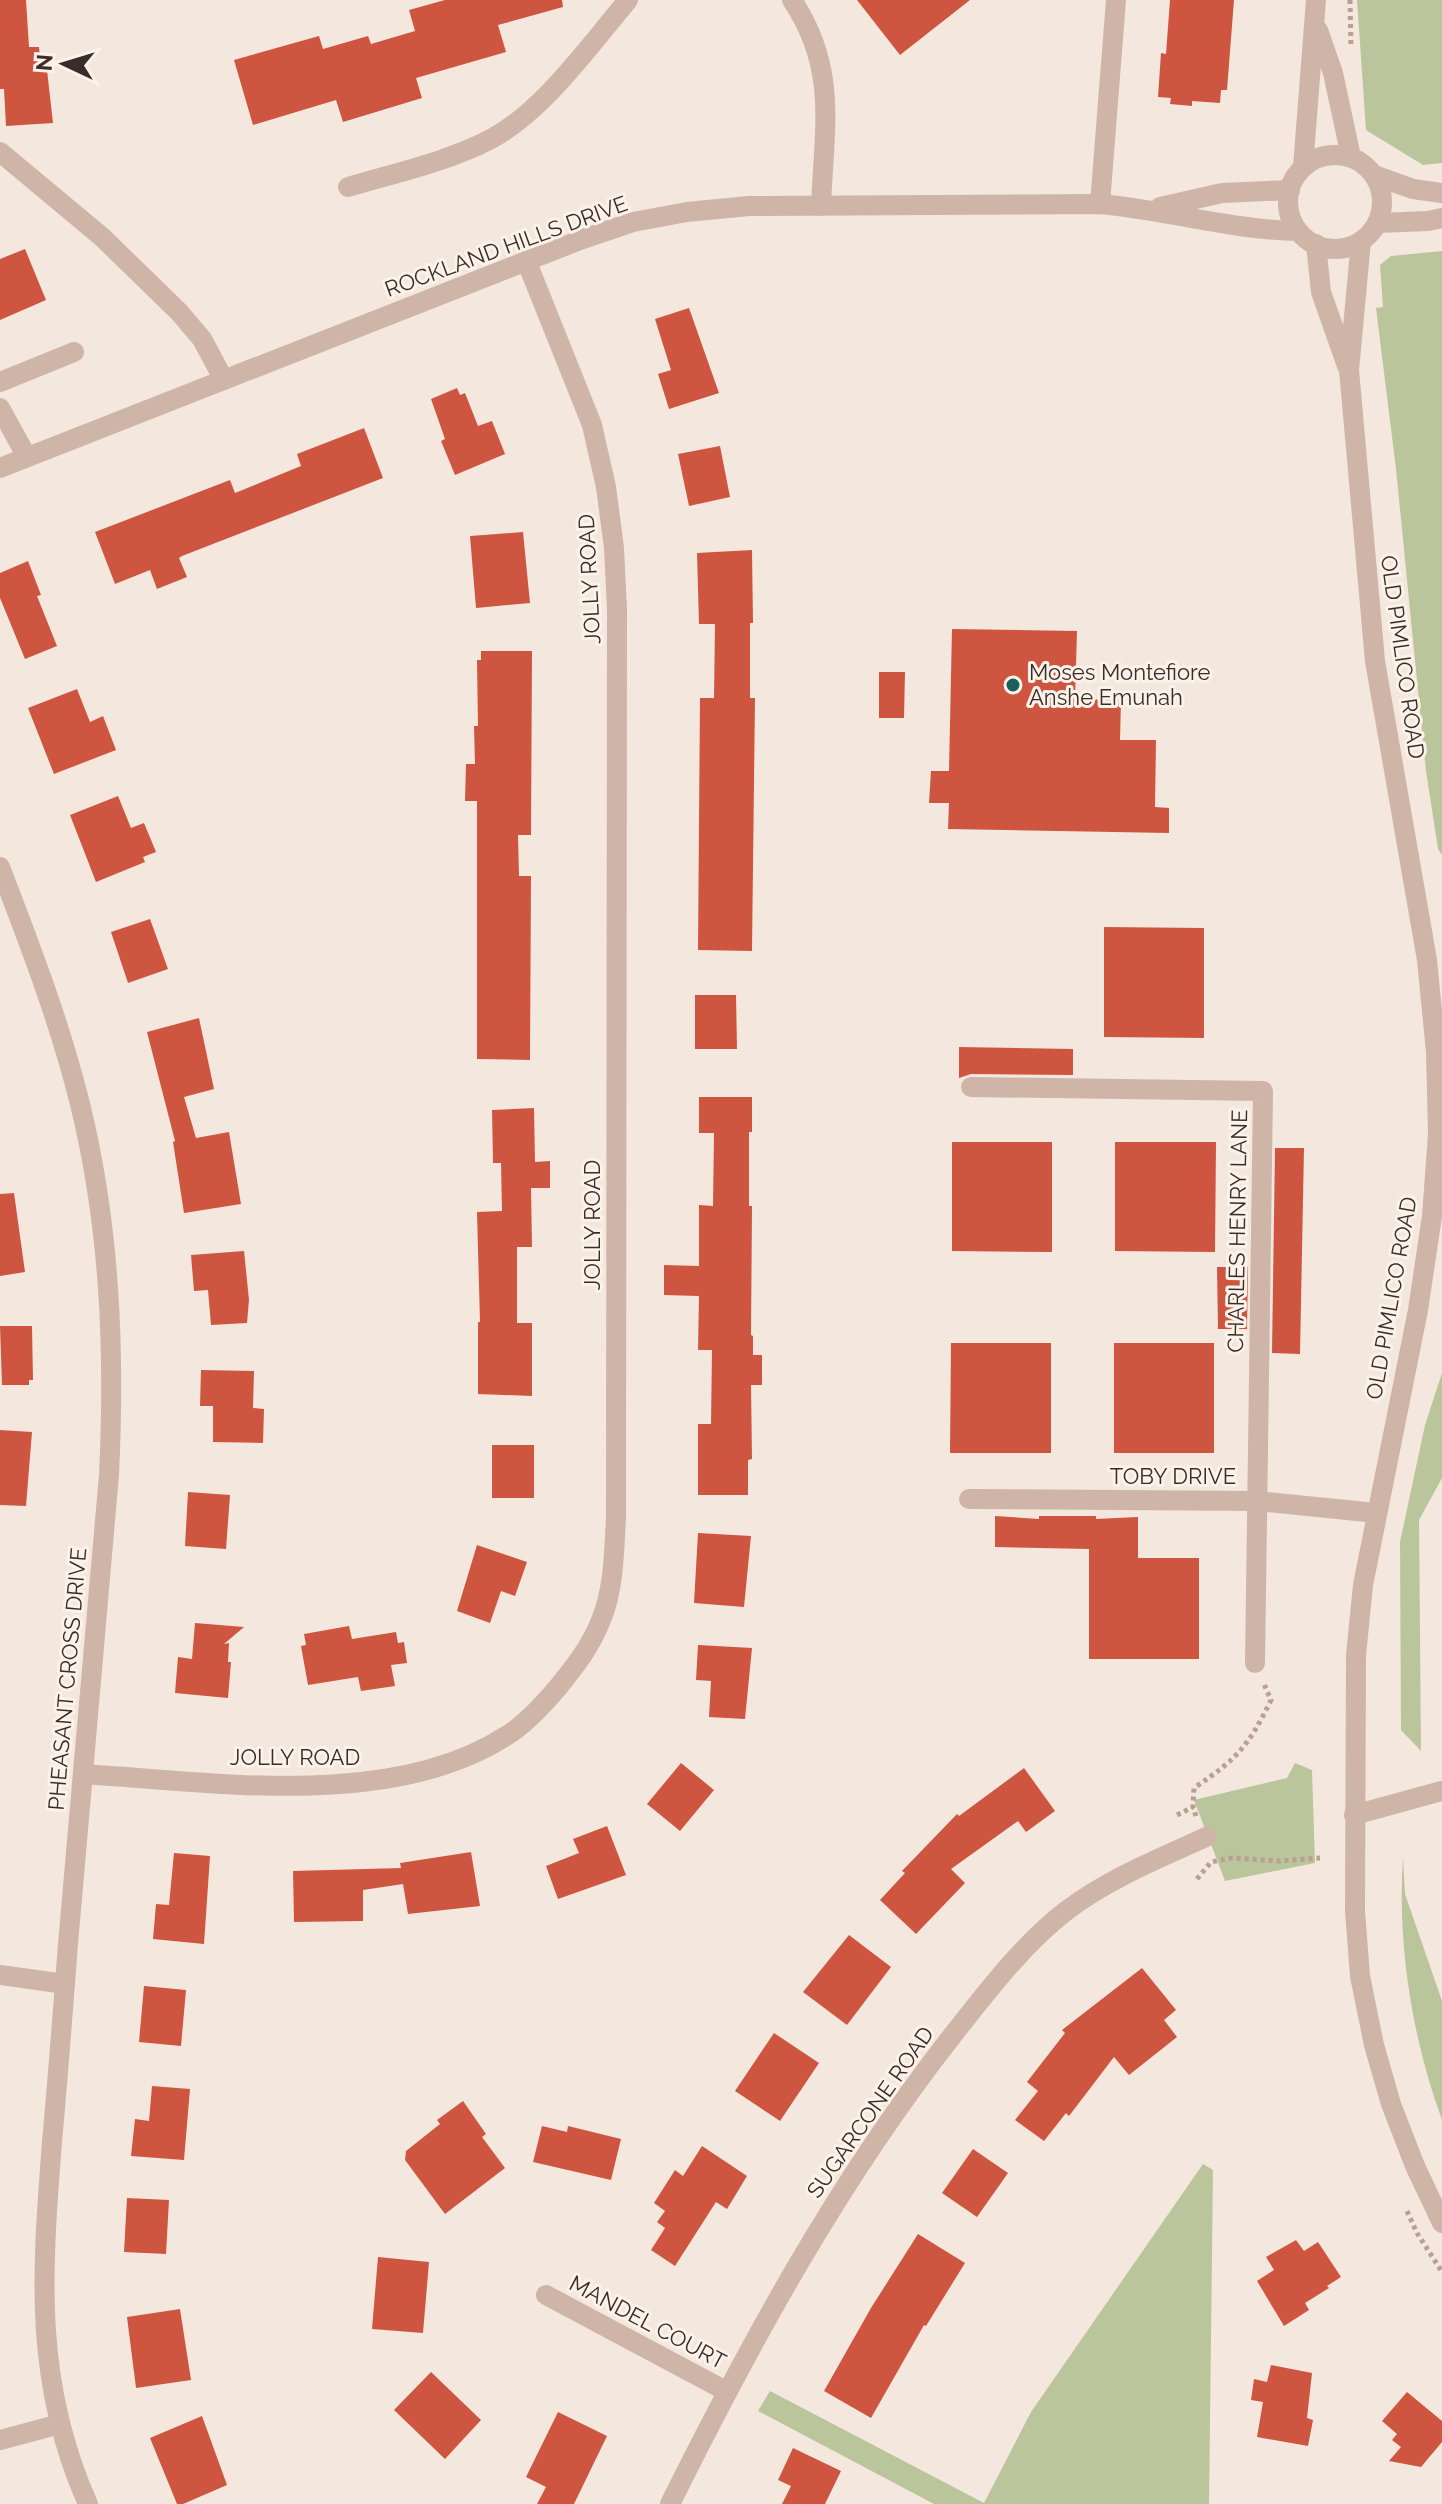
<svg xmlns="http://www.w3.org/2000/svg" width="1442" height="2504" font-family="Raleway,sans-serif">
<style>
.green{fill:#bbc59c}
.building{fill:#ce5641}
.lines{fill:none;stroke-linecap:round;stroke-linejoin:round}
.path{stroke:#ba9f92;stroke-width:5;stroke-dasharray:4 4;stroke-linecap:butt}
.minor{stroke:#ceb5a8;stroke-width:20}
.tertiary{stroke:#ceb5a8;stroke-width:20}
.poi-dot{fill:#1b5f5d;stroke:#fbf2ea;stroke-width:3}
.labels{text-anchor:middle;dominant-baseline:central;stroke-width:6;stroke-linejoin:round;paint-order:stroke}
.street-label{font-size:22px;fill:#3a2c29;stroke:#fbf2ea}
.poi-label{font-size:22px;fill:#3a2c29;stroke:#fbf2ea;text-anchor:start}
</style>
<rect width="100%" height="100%" fill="#f4e7dd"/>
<g class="green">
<polygon points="1357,0 1442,0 1442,163 1423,165 1366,130"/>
<polygon points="1442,251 1442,855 1438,849 1426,771 1396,469 1376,308 1383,307 1380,265 1391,256"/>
<polygon points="1442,1373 1442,1478 1419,1520 1421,1751 1401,1730 1400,1542 1425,1425"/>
<polygon points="1295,1763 1312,1770 1315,1863 1225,1881 1194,1800 1287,1778"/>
<path d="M1403,1858L1405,1894L1442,2001V2120C1412,2038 1397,1944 1403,1858Z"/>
<polygon points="1203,2164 1213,2170 1209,2504 934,2504 758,2411 770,2391 984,2503 1031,2412"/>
</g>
<g class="building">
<polygon points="0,0 26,0 29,47 39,47 41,70 47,70 53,123 6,126 4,89 0,89"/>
<polygon points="445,0 562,0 563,7 498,25 506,52 416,78 422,98 343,122 336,100 253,125 234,60 319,36 323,49 368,36 371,44 415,31 409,10"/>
<polygon points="857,0 970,0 900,55"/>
<polygon points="1170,0 1234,0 1227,90 1221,90 1220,103 1192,101 1192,106 1170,104 1171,98 1158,97 1161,53 1166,54"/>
<polygon points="25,249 46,300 0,320 0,259"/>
<polygon points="689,308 719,393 669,409 658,374 671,370 655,319"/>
<polygon points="457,388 460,395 465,393 478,426 492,421 505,454 455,475 441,441 445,439 431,399"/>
<polygon points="364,428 383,478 182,556 179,558 187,577 157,589 150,570 115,584 95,532 230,480 235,493 301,466 297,454"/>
<polygon points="720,446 730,497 689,506 678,454"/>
<polygon points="523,532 530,603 476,608 470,536"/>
<polygon points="752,550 753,623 750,623 750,698 755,698 752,951 698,950 700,698 714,698 715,624 699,624 697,553"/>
<polygon points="28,561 41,595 37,596 57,646 25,659 0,598 0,573"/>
<polygon points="952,629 1077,631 1075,699 1121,700 1120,740 1156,740 1155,807 1169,808 1169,833 948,829 949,803 929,803 931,771 949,771"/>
<polygon points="481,651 532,651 531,835 518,835 519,876 531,876 530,1060 477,1059 477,801 465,801 466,764 475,764 474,726 478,726 477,660 481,660"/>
<polygon points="879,672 905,672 904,718 879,718"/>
<polygon points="77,689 90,722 103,716 116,750 54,774 28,708"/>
<polygon points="118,796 131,828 144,823 156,852 143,857 145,862 96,882 70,815"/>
<polygon points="150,919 168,969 128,983 111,932"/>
<polygon points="1104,927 1204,928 1204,1038 1104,1037"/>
<polygon points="695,995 736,995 737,1049 695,1049"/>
<polygon points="199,1018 214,1089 184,1097 196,1138 229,1132 241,1204 184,1213 173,1142 175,1141 147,1032"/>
<polygon points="959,1047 1073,1049 1073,1075 971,1074 959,1078"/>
<polygon points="699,1097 752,1097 752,1132 749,1132 749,1206 752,1206 751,1335 753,1336 753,1355 762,1355 762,1385 751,1385 752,1459 748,1460 748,1495 698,1495 698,1424 711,1424 712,1350 698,1350 699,1296 664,1295 664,1265 699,1266 699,1205 713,1206 714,1133 699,1133"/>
<polygon points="534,1108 535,1162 550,1161 550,1188 531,1188 532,1247 517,1247 517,1323 532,1323 532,1396 478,1394 478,1322 480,1322 477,1212 502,1211 501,1163 493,1163 492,1110"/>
<polygon points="952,1142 1052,1142 1052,1252 952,1251"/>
<polygon points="1115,1142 1216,1142 1215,1252 1115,1251"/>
<polygon points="1275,1148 1304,1148 1300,1354 1272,1353"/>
<polygon points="14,1193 25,1272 0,1276 0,1194"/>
<polygon points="244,1251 249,1300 247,1323 211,1325 208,1290 194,1291 191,1255"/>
<polygon points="1217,1267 1248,1267 1247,1329 1218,1329"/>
<polygon points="0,1326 32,1326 33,1380 29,1380 29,1385 2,1385"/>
<polygon points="951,1343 1051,1343 1051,1453 950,1453"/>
<rect x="1114" y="1343" width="100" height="110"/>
<polygon points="201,1370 254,1371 253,1408 264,1409 263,1443 213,1442 213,1406 200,1406"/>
<polygon points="0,1430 32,1432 26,1506 0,1505"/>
<rect x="492" y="1445" width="42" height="53"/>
<polygon points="188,1492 230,1495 226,1549 185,1546"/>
<polygon points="995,1516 1039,1519 1039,1516 1096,1516 1096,1519 1138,1517 1138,1558 1199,1558 1199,1659 1089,1659 1089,1549 995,1547"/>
<polygon points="698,1533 751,1536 744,1607 694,1603"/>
<polygon points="477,1545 527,1562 515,1596 501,1591 490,1623 457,1611"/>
<polygon points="195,1623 244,1627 224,1644 229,1643 228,1662 231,1662 228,1698 175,1693 178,1657 192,1659"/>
<polygon points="349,1626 352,1639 396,1632 398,1643 404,1642 407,1663 391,1665 395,1686 361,1691 358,1677 308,1685 301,1646 306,1645 304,1634"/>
<polygon points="698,1645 752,1648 745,1719 709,1717 711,1681 696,1680"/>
<polygon points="681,1763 714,1790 680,1831 647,1804"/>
<polygon points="1024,1768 1055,1811 1026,1832 1018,1821 951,1869 965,1883 916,1934 880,1900 905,1873 902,1871 957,1814 959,1816"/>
<polygon points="607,1826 626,1875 558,1899 546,1866 579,1853 573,1839"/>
<polygon points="471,1852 480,1906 408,1914 403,1884 363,1890 363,1921 294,1922 293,1871 401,1868 400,1863"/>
<polygon points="174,1853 210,1856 204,1944 153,1939 156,1904 169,1905"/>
<polygon points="849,1935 891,1967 847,2025 803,1992"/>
<polygon points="1142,1968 1176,2010 1164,2020 1177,2037 1129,2075 1114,2057 1069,2116 1066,2113 1044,2141 1015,2120 1038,2091 1027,2082 1065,2033 1062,2030"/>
<polygon points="144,1986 186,1990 181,2046 139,2042"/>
<polygon points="774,2033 819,2063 780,2121 735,2091"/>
<polygon points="152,2086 190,2089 184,2160 131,2156 135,2119 149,2121"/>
<polygon points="463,2101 486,2134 482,2137 505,2168 445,2214 405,2160 406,2151 440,2124 437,2120"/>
<polygon points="542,2126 567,2132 568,2126 621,2139 611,2180 533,2162"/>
<polygon points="702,2146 747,2176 727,2209 716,2202 675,2266 651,2250 665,2228 657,2222 665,2211 654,2203 675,2170 683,2176"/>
<polygon points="973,2149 1008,2173 977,2217 942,2193"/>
<polygon points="127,2198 169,2200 166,2254 124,2252"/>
<polygon points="918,2234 965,2263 926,2326 924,2325 871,2418 824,2391 871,2308"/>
<polygon points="1296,2240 1304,2251 1318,2242 1341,2277 1327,2286 1329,2288 1305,2303 1309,2310 1284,2326 1257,2281 1274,2270 1266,2257"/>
<polygon points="378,2257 429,2262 423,2333 372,2329"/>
<polygon points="180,2309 191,2380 136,2388 127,2317"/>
<polygon points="1271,2365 1312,2373 1307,2418 1313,2420 1308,2446 1257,2437 1263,2402 1251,2400 1254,2379 1267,2382"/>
<polygon points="431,2372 481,2420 445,2459 394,2410"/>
<polygon points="1407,2392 1442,2421 1442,2442 1421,2467 1389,2461 1401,2447 1392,2440 1397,2434 1382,2421"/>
<polygon points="558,2412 607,2436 574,2504 537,2504 546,2487 526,2477"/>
<polygon points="202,2416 227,2485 183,2504 177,2504 150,2438"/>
<polygon points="793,2448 841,2471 825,2504 782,2504 791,2486 778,2480"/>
</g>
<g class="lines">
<g class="path">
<polyline points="1350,0 1351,48"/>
<polyline points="1177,1815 1193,1807"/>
<path d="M1196,1816L1193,1807L1194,1788C1237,1759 1248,1747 1271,1700L1264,1684"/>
<polyline points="1197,1879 1211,1862 1232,1858 1280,1861 1320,1858"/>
<polyline points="1407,2211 1417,2233 1442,2272"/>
</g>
<g class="minor">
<path d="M792,0C838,69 824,127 821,206"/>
<polyline points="0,152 102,237 179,312 202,339 224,380"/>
<polyline points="1374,175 1413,189 1442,193"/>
<path d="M348,187C395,173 446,162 489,140C542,113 590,45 628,0"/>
<polyline points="1100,204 1116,0"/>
<polyline points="1160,207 1222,193 1290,190"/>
<polyline points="1378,223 1428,221 1442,218"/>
<polyline points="0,382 74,352"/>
<polyline points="0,408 27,457"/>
<path d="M0,468L580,240L633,222L687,212L749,206L1100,204C1167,210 1231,230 1298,231"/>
<path d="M0,867C30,945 60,1023 80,1104C110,1226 115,1350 109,1475C96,1631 82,1787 68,1944C63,2010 58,2076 52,2142C42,2272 33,2381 88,2504"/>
<polyline points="971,1087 1263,1091 1255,1663"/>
<polyline points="969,1499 1257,1501 1376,1513"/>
<path d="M83,1774C213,1782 392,1810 506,1736C526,1724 544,1704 559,1686C576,1665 591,1646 601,1620C614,1589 614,1552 616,1518L617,609L614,548L606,487L592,425L526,260"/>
<polyline points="1354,1815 1442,1791"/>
<polyline points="0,1975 65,1984"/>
<polyline points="546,2295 726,2391"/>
<polyline points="0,2440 60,2424"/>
<path d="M670,2504C751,2341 839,2180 952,2036C987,1992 1022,1945 1066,1911C1108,1879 1158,1859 1206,1837"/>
</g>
<g class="tertiary">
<polyline points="1318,30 1333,73 1351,157"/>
<circle cx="1335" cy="202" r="47"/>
<polyline points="1303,167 1316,0"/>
<polyline points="1361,241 1349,370 1375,661 1427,960 1436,1052 1438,1134 1432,1216 1418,1310 1363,1585 1356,1655 1355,1911 1360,1976 1374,2045 1391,2104 1415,2166 1442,2223"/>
<polyline points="1316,244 1321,292 1347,366"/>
</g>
</g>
<circle class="poi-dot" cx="1013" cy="685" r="8"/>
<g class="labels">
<g class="street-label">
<text transform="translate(506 246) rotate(-20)">ROCKLAND HILLS DRIVE</text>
<text transform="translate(589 579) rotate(-93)">JOLLY ROAD</text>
<text transform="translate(1403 657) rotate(82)">OLD PIMLICO ROAD</text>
<text transform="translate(592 1225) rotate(-90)">JOLLY ROAD</text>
<text transform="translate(1237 1231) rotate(-89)">CHARLES HENRY LANE</text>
<text transform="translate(1391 1298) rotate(-80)">OLD PIMLICO ROAD</text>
<text x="1173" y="1476">TOBY DRIVE</text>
<text transform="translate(67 1679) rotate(-85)">PHEASANT CROSS DRIVE</text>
<text x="295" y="1757">JOLLY ROAD</text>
<text transform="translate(870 2112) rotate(-55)">SUGARCONE ROAD</text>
<text transform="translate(648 2322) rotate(28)">MANDEL COURT</text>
</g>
<g class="poi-label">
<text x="1029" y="672">Moses Montefiore<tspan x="1029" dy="25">Anshe Emunah</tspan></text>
</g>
</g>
<g transform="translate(64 64) rotate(274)" stroke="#fbf2ea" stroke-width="6" paint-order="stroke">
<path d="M0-6L14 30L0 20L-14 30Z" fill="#3a2c29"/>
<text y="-12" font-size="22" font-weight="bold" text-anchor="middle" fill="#3a2c29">N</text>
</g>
</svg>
